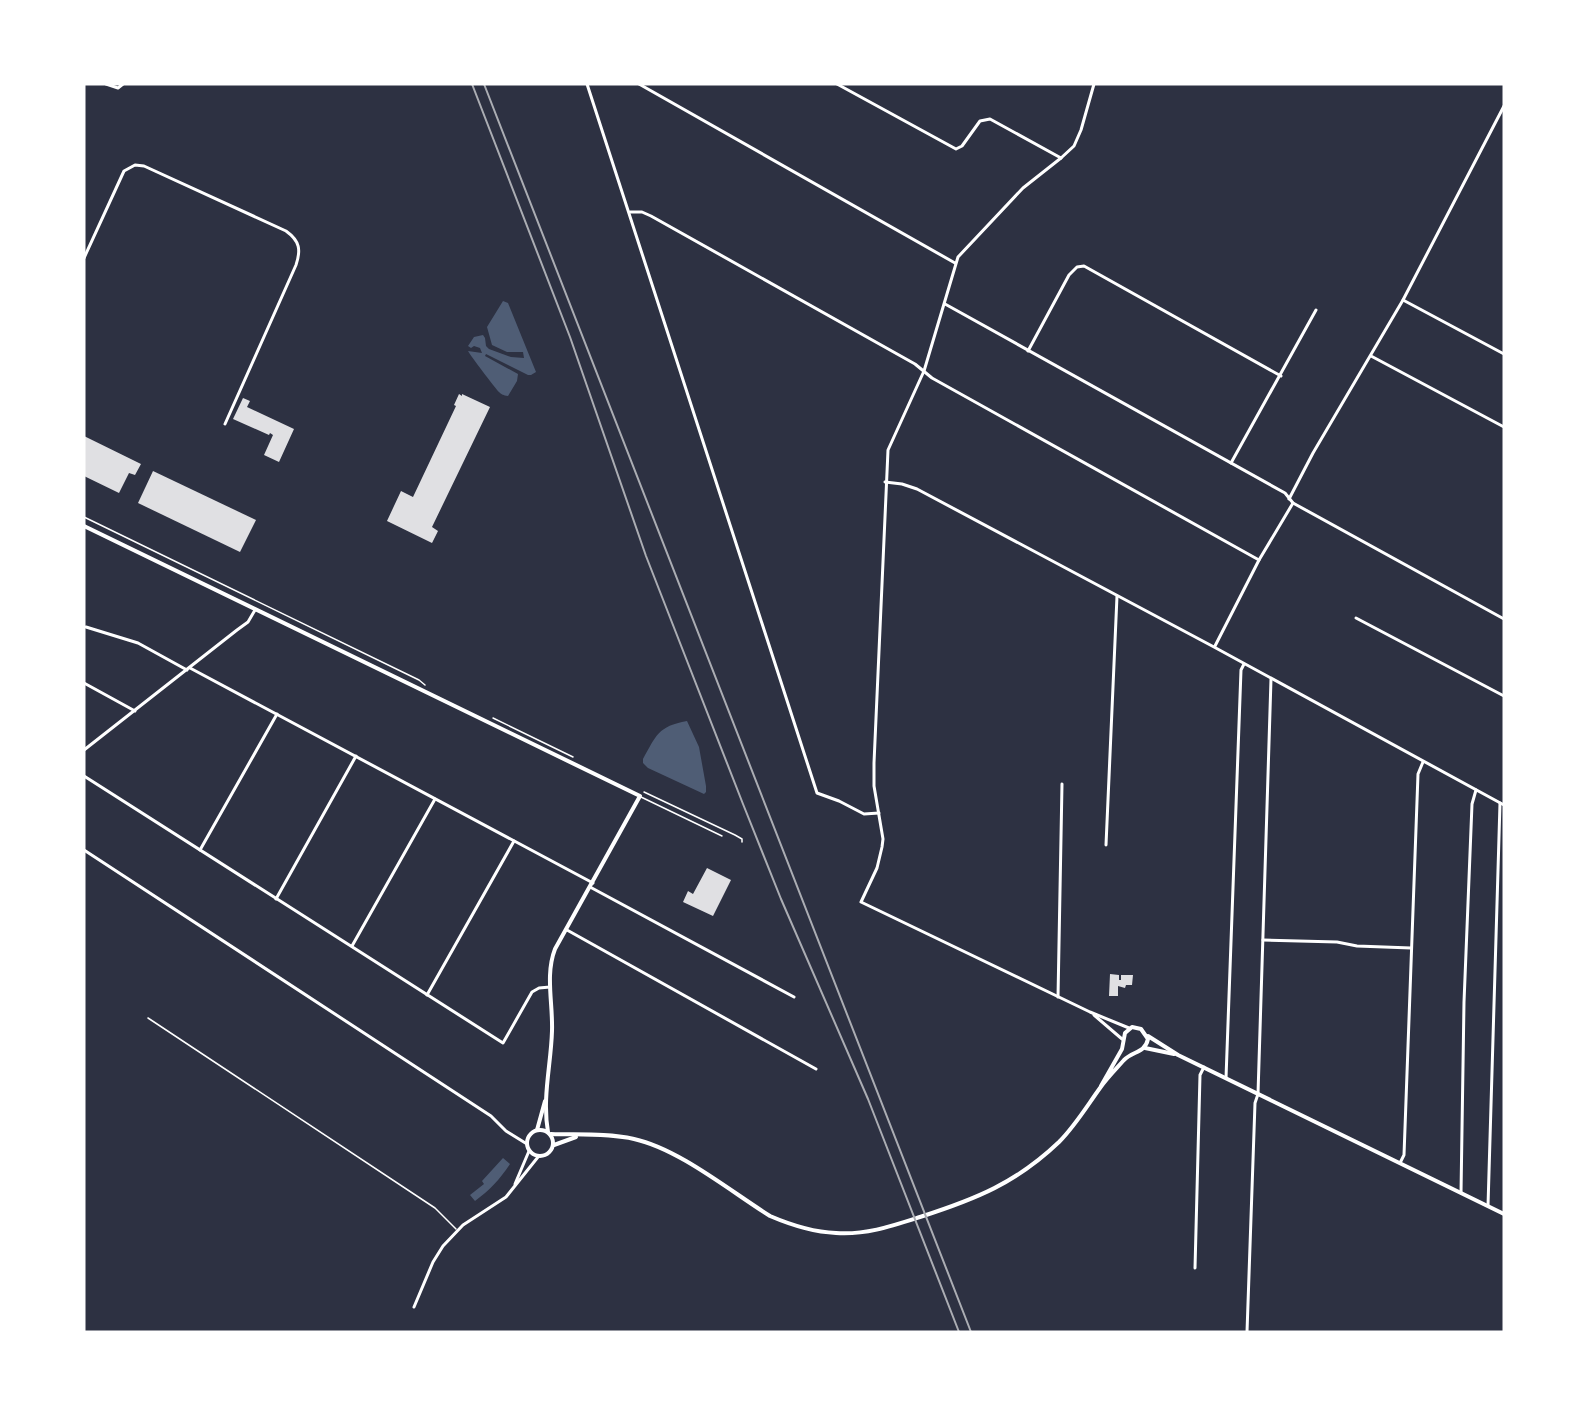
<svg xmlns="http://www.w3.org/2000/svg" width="1588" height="1416" font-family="'PT Sans',sans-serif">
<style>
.water{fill:#4f5d75}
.building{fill:#e0e0e3}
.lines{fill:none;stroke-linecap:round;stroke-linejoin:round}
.path{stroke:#fff;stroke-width:1.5}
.service{stroke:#fff;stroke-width:1.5}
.minor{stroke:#fff;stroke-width:3}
.tertiary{stroke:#fff;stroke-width:4}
.rail{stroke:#abadb3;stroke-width:2}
</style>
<rect width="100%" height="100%" fill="#2d3142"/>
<g class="water">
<path d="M503,301L508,303L536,372L531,375H528L486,354L485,356L518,374L517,381L508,396C503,395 502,395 499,392C495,388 470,355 468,351L482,353L480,348L474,346L471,348L468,346L474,337L483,335L485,338L486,346L489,349L511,357L524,358L523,352H507L492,345L487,327Z"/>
<path d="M687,721L699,747L706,786V792L704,794L648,768L643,763V759C656,736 658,726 687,721Z"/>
<path d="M503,1158L510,1164C500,1179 490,1190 475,1201L470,1195L484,1184L482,1181Z"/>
</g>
<g class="building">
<polygon points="459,394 462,396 462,394 490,407 432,527 438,531 432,543 387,521 401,491 413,497 456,406 454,405"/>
<polygon points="243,398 250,401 247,407 294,429 279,462 264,455 273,435 270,433 269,435 233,419"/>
<polygon points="84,436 141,464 135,475 129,473 119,493 84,476"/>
<polygon points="153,471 256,520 240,552 138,503"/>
<polygon points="707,868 731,880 713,916 683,902 688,891 693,894"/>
<polygon points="1110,974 1119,975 1119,980 1121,980 1121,975 1133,975 1132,985 1126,985 1125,988 1118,986 1118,996 1109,996"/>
</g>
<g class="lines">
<g class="path">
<polyline points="84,517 419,680 425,685"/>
<polyline points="493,718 573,757"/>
<polyline points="644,792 735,835 742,839 742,842"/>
</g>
<g class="service">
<polyline points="641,797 722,836"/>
<polyline points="148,1018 435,1208 456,1229"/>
</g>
<g class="minor">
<polyline points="106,84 118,88 123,84"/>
<polyline points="587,84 817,793 839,801 864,814 879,813"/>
<polyline points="639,84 955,263"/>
<polyline points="837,84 956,149 962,146 980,121 990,119 1061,158"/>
<polyline points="1094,84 1081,130 1074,146 1061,158 1023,188 958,257 924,371 888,450 874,763 874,786 883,839 882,847 877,868 861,902 1090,1012 1129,1028"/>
<polyline points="630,212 642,212 651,216 915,364 932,378 1259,560"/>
<path d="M84,258L124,171L135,165L144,166L286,231C300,241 301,250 296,265L225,424"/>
<polyline points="1403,300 1504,354"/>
<polyline points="945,304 1285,493 1293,503 1504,619"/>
<polyline points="1028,351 1069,275 1077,267 1084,266 1281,376"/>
<polyline points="1371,356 1504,427"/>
<polyline points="1231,463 1316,310"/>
<polyline points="885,482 902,484 917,489 1214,647 1504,805"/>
<polyline points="1289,499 1313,453 1403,300 1504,106"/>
<polyline points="1356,618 1504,696"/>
<polyline points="86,627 138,643 187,670"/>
<polyline points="1215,646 1259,560 1293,503"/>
<polyline points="190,668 593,883"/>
<polyline points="84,683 135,711"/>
<polyline points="84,750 237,630 248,622 255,610"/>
<polyline points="84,776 503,1043 532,992 539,988 550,987"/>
<path d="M1106,845C1109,762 1114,679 1117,596"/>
<polyline points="84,850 491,1116 506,1131 527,1144"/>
<polyline points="200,850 277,714"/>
<polyline points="590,887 794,997"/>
<polyline points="276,899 356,756"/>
<polyline points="567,930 816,1069"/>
<polyline points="1263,940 1337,942 1357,946 1411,948"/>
<polyline points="352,946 435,799"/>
<polyline points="427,995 514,841"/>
<polyline points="1058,997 1062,784"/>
<polyline points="1094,1015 1122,1039"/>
<polyline points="1226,1078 1241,670 1244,664"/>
<polyline points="1400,1163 1404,1155 1418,774 1423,762"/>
<polyline points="515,1184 529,1151"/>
<polyline points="1461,1193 1464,1002 1472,804 1476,790"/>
<polyline points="1488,1206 1500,803"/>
<polyline points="1195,1268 1200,1075 1204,1067"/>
<polyline points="414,1307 433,1262 443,1246 463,1225 506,1197 538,1157"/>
<polyline points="1247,1332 1255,1103 1258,1094 1271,679"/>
</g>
<g class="tertiary">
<path d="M84,526L640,796L555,949C545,975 553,1003 552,1031C551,1065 542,1098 548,1132"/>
<polyline points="1148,1036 1178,1055 1504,1214"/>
<polyline points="1145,1048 1174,1054"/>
<circle cx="540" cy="1143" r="13"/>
<polyline points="537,1130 545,1101"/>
<path d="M551,1134C578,1135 606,1133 634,1139C679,1149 730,1191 770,1216C791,1225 812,1232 836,1233C866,1235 892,1226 920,1217C976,1199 1016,1183 1059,1142C1075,1126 1087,1106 1100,1088C1107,1078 1116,1069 1124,1060C1133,1051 1145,1053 1148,1039L1141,1029L1132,1027L1125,1033L1122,1049L1101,1086"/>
<polyline points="554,1145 576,1137"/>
</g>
<g class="rail">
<polyline points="472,84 570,337 646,556 743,804 781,899 868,1099 959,1332"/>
<polyline points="484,84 971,1332"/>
</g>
</g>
<rect width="1588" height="1416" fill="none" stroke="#ffffff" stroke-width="171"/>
</svg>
